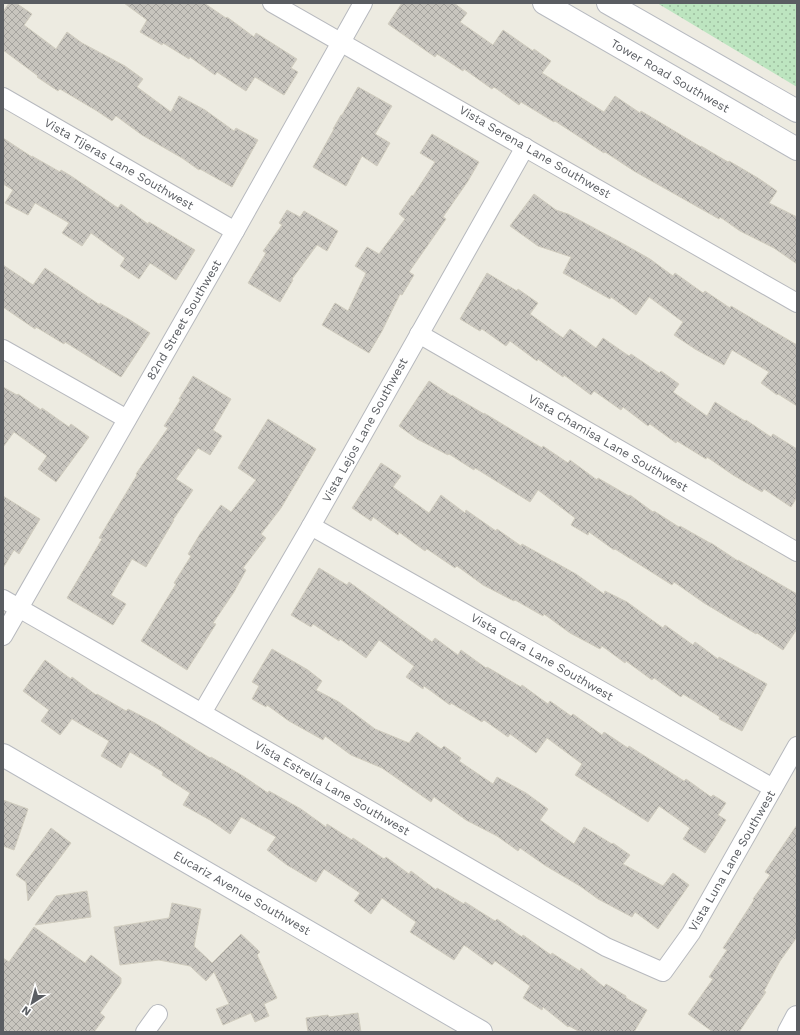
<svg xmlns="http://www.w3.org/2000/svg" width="800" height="1035" font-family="'Work Sans',sans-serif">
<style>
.grass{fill:url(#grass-dots)}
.building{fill:url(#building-cross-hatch);stroke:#d1cdbf}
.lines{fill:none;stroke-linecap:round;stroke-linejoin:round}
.street-casing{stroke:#b7b9be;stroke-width:20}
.secondary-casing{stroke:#b7bac0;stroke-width:24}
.street{stroke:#fff;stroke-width:18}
.secondary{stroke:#fff;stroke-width:22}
.labels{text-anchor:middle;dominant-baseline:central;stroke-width:4;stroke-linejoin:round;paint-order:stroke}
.street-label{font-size:12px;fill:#5a5d62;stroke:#fff}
</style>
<defs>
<pattern id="grass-dots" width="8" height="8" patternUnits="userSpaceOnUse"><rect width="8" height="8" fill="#bde5c0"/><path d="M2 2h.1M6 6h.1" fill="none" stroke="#9dbd9f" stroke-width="1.8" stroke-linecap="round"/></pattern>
<pattern id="building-cross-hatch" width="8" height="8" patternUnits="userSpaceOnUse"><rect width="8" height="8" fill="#c8c5be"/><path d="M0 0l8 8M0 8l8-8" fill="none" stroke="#a5a39e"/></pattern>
</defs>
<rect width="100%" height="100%" fill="#edebe1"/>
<polygon class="grass" points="657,3 797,3 797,87"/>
<g class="building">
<polygon points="9,3 16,3 32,14 24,25 56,49 67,32 82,43 125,66 143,79 137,87 171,112 179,96 205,110 234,131 236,128 258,140 232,187 200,169 199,170 182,158 142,135 116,116 112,121 97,111 60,89 58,91 37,77 38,76 3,50 3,12"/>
<polygon points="124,3 204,3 226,18 227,17 254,37 256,33 297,59 291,68 298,72 284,95 255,77 246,91 217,72 215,75 190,57 189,59 163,43 162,45 140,32 147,20"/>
<polygon points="402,3 454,3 467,13 460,22 493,45 503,30 533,51 534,49 551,61 542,73 604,112 615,96 640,113 641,111 701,147 701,146 728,162 729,161 758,178 777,191 769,203 797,217 797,264 774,248 740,231 720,217 719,219 634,171 605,152 604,153 555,121 554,122 521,102 519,105 494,87 492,89 464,69 463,71 437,54 435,57 388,24"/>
<polygon points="358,87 392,106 375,134 390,143 377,166 362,156 346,186 313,167 334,129 333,129 341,115 342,115"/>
<polygon points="432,134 479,162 468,181 443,217 446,219 409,272 414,275 402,295 400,294 382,331 369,353 322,325 335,303 348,311 366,273 355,266 367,247 379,254 405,219 399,214 412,195 413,196 435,162 420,153"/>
<polygon points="3,138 32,157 32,156 60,172 61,170 71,176 118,208 121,204 148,224 149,222 195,250 176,280 150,263 139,279 120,266 125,258 91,233 82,246 62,233 69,223 35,203 28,215 5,203 13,190 3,184"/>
<polygon points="534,194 556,210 568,214 620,242 650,259 673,276 675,273 703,293 705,291 730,308 731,306 797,345 797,406 778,394 777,395 761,383 769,372 732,350 724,365 695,349 674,335 683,322 649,297 636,315 611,297 610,299 563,273 571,257 538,246 510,226"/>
<polygon points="287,210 300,217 304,211 338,231 327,251 317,245 292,279 293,280 280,302 248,283 266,253 263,251 282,225 279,223"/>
<polygon points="3,265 33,285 45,268 100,305 100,303 130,320 150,333 121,377 65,342 64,344 36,327 35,329 3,307"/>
<polygon points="487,273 517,291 518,289 538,303 530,314 563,338 570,329 596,348 603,338 629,356 631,354 659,373 661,371 679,384 673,392 707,416 715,402 745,421 746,420 771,437 773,434 797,449 797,497 791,507 764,489 762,492 733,475 707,457 706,459 677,441 676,443 650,424 648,426 623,407 621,410 594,391 591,395 564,375 563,377 538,359 537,361 510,341 506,346 482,329 480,331 460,319"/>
<polygon points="193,376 231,399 213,430 222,436 210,455 198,448 176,479 193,490 173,520 174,520 146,567 132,559 111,595 126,604 113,625 67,598 102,539 99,538 137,475 136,474 168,428 164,426 181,399 179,399"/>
<polygon points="429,381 452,396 452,395 484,414 484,413 542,448 543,446 568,463 570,460 597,480 598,478 629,496 630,495 653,512 654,511 679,527 680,526 710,543 711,543 738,561 738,560 797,594 797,629 783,650 757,633 756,634 704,603 674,582 672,585 615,549 614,550 589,532 588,535 571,525 575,518 538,490 530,502 475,468 474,470 449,454 448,455 417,439 399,426"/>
<polygon points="3,387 17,395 18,394 41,410 42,408 69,427 71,424 89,437 56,482 38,469 47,456 14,432 3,447"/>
<polygon points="268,419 316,449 281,508 261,534 266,538 243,568 246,570 234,592 213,623 216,624 187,670 141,641 176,584 174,583 191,556 188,554 200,534 221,505 231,512 256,480 238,468"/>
<polygon points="381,463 401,476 393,487 429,513 441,495 465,513 466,510 496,531 497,529 521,546 522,544 576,574 604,594 605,591 627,602 663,628 665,625 693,645 695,642 718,659 719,657 767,684 742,731 719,719 720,717 683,694 681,697 654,678 652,680 626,661 625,663 602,646 600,649 570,633 544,614 543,616 515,600 514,601 483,585 457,566 455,568 427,549 425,551 399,532 398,535 373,517 371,521 352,508"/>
<polygon points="3,496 40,519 19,554 14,550 3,568"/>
<polygon points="319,568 347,585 349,582 432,642 435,638 458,655 461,650 486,668 487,667 521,687 522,685 548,704 550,701 571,716 573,714 602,735 604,732 628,748 629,746 684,781 686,779 711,797 713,795 726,803 718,815 726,820 705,853 683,839 690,828 659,806 648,822 575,775 582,764 547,738 536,753 510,734 508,737 484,720 482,722 451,703 450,705 424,686 423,689 406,677 414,666 379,640 366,658 340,639 339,641 313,624 311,627 291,615"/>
<polygon points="272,649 308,670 322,681 316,690 339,702 375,729 409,743 417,732 441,749 444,746 461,758 459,761 493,784 497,777 526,793 548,809 540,820 574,844 584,827 612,844 613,843 630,855 623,864 663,886 673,873 689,885 658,929 635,912 632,917 598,899 580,886 546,866 520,848 518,851 497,836 466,820 434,797 431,802 382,768 351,755 325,736 323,740 289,721 267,705 266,707 252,699 259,686 252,682"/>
<polygon points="45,660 71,679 72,677 96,695 97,694 126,711 128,709 155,723 210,758 211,757 243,776 268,793 269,791 301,809 326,827 327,824 352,840 353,838 384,859 386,857 409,874 411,871 436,890 437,888 464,904 465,902 495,921 497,919 522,937 523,935 551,955 552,953 580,971 581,968 604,987 606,984 626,996 626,998 647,1010 634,1032 580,1032 569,1026 568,1027 543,1007 542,1010 523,998 530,986 495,961 492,965 464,945 454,960 410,932 416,922 382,898 371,914 354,901 360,893 324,869 316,882 287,865 267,850 276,837 241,817 230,834 210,820 183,805 190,793 162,775 163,772 130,752 121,768 101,756 109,741 72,719 60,735 41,721 49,710 23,691"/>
<polygon points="3,800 28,809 14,850 3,846"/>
<polygon points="797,825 797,937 780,961 764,991 766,992 739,1032 713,1032 688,1014 713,979 709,977 727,950 723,948 754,900 753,899 770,875 765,872"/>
<polygon points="51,828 71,843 28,901 26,882 16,875"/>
<polygon points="87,891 91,917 35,925 56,896"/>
<polygon points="172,903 201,909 194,946 212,963 241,934 260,952 257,955 277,998 264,1004 269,1016 255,1022 251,1013 223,1025 216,1009 229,1004 214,972 206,981 190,966 159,960 120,965 114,927 169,918"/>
<polygon points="34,927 85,963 91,955 121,978 121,983 100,1013 105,1017 94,1032 3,1032 3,958 9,962"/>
<polygon points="358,1013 361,1032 308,1032 306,1018 328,1015 329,1017"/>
</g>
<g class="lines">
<defs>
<g id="street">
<polyline points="272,3 797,303"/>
<polyline points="3,97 235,231"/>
<polyline points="419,334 797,552"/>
<polyline points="3,349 127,419"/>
<polyline points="311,526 773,788"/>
<polyline points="3,599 202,713 606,947 663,972 691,933 797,746"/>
<polyline points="3,636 235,231 363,3"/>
<polyline points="202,713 311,526 525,147"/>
<polyline points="145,1032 158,1014"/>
</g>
<g id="secondary">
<polyline points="544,3 797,149"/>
<polyline points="608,3 797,111"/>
<polyline points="3,755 481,1032"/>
<polyline points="789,1032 797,1017"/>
</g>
</defs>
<use href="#street" class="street-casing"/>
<use href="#secondary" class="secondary-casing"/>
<use href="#street" class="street"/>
<use href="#secondary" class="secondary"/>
</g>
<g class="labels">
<g class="street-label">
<text transform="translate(670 76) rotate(30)">Tower Road Southwest</text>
<text transform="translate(535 152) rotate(30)">Vista Serena Lane Southwest</text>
<text transform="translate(119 164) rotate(30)">Vista Tijeras Lane Southwest</text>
<text transform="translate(184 320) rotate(-60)">82nd Street Southwest</text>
<text transform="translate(365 430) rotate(-61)">Vista Lejos Lane Southwest</text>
<text transform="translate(608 443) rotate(30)">Vista Chamisa Lane Southwest</text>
<text transform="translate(542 657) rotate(30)">Vista Clara Lane Southwest</text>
<text transform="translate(332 788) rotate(30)">Vista Estrella Lane Southwest</text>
<text transform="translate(732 861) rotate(-60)">Vista Luna Lane Southwest</text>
<text transform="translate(242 893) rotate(30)">Eucariz Avenue Southwest</text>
</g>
</g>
<rect width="800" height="1035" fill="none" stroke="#5a5d62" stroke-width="8"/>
<g transform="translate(32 1003) rotate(216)" stroke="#ffffff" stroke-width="3" paint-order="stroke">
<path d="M0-3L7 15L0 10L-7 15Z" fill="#5a5d62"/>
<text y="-6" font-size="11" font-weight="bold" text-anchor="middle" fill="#5a5d62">N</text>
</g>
</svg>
